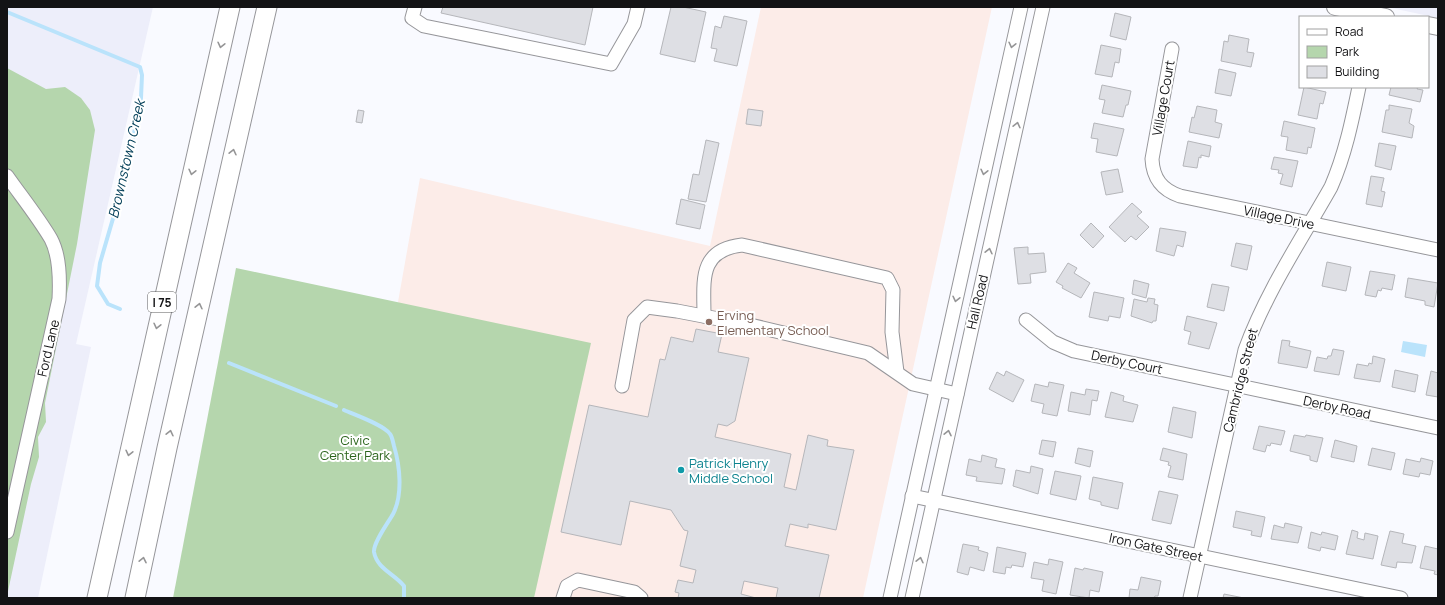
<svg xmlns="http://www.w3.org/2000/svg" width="1445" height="605" font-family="Manrope,sans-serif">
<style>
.built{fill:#edeefa}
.education{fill:#fcece8}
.green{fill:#b5d6ad}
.water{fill:#bae3fb}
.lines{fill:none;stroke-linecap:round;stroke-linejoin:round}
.stream{stroke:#bae3fb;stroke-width:4}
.building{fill:#dedfe4;stroke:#b5b6ba}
.minor-casing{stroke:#96969a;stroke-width:15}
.major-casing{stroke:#96969a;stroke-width:18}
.highway-casing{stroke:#96969a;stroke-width:21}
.minor{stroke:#fff;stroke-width:13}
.major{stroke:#fff;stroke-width:16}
.highway{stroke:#fff;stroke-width:19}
.oneway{stroke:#959596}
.education-dot{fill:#8d6e63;stroke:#fff;stroke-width:1.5}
.culture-dot{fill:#0f9aa8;stroke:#fff;stroke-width:1.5}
.labels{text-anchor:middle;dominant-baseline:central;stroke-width:4;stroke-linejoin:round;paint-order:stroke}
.shield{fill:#fff;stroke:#5a5a5b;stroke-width:1}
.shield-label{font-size:12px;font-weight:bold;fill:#131315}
.street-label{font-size:13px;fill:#131315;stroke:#fff}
.education-label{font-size:13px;fill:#785e54;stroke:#fff;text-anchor:start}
.park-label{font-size:13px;fill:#2a641b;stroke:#fff}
.culture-label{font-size:13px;fill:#0d838f;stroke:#fff;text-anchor:start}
.water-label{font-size:14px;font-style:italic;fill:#003d57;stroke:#fff}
</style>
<rect width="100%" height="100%" fill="#f9faff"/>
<g class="built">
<polygon points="7,7 153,7 76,344 91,347 38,598 7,598"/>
<polygon points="1387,7 1438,7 1438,18"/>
</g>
<polygon class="education" points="761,7 992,7 863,598 534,598 538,575 398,302 420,178 710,246"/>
<g class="green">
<polygon points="7,68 46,89 65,87 81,98 90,110 95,130 77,244 45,403 46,422 38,437 39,457 31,484 7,596"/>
<polygon points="236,268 591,343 534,598 173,598"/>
</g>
<polygon class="water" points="1403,341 1427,345 1425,357 1401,352"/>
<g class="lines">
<g class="stream">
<polyline points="7,12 140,67 142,75 141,98 126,174 100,263 97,286 108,304 120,309"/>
<polyline points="229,363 336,406"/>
<path d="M344,410C355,415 384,425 390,434C392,436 393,442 394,446C400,466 403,495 393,514C388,523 373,543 374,552C377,569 395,574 404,586V598"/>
</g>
</g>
<g class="building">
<polygon points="443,7 593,7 585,45 441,13"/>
<polygon points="671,7 683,7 706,12 695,62 660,54"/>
<polygon points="1115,13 1131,17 1126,40 1110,36"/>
<polygon points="724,16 747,21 737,66 714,61 717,49 711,48 715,26 721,28"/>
<polygon points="1229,35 1249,39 1247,52 1254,53 1251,67 1221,61 1224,41 1228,42"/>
<polygon points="1101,45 1121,49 1119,63 1115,62 1112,77 1095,74"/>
<polygon points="1219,69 1236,73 1231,96 1215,93"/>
<polygon points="1102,85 1131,91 1128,105 1126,105 1123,117 1102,113 1105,100 1099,99"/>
<polygon points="1304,87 1326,92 1323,104 1320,103 1317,119 1298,115"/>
<polygon points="1391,87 1418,87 1417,89 1423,90 1420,102 1389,95"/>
<polygon points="1389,105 1412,109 1409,123 1414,126 1412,138 1382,132 1386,110 1389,110"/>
<polygon points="1197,106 1217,110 1215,122 1222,124 1219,138 1189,132 1192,117 1194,118"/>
<polygon points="748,109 763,111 761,126 746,124"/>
<polygon points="358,110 364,111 362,123 356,122"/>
<polygon points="1284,121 1315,128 1311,148 1308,147 1307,154 1286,150 1288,137 1281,136"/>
<polygon points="1094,123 1124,129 1117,156 1096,152 1098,139 1091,138"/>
<polygon points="706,140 719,143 706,202 688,199 693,174 699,175"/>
<polygon points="1188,141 1211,146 1209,157 1201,155 1201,158 1199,157 1197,168 1183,166"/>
<polygon points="1379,143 1396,146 1391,170 1375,166"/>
<polygon points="1274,157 1298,161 1292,187 1280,184 1283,174 1278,173 1279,170 1271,169"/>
<polygon points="1118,169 1123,192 1106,195 1101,172"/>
<polygon points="1371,176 1384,178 1381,191 1385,192 1382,207 1366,204"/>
<polygon points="681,199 705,205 700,229 676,224"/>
<polygon points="1132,203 1142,212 1137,216 1149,227 1136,240 1131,236 1125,242 1109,227"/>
<polygon points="1091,223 1104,236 1093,248 1080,235"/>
<polygon points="1160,228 1186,232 1183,247 1177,245 1174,256 1156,251"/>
<polygon points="1236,243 1252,246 1247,270 1231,266"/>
<polygon points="1028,247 1028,254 1044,253 1046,272 1030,274 1031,283 1018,284 1014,248"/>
<polygon points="1327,262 1351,267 1346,291 1322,286"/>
<polygon points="1068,263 1077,268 1074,273 1090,283 1081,298 1062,288 1063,286 1056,282"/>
<polygon points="1370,271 1395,275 1392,290 1382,288 1381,291 1378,290 1376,297 1365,295"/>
<polygon points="1408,278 1438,283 1434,307 1425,305 1425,301 1405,297"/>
<polygon points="1134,280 1149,284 1146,298 1132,294"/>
<polygon points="1212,284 1229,287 1224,311 1207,307"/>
<polygon points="1094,292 1124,298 1120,318 1109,316 1108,321 1089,317"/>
<polygon points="1148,298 1155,299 1154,304 1158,305 1156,321 1153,321 1152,323 1131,316 1134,299 1147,302"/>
<polygon points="1187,316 1217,323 1209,349 1188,344 1191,332 1184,330"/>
<polygon points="696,329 722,334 718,352 749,358 735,421 727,426 718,424 715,437 791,454 784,487 796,490 808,435 828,440 827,446 854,450 836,530 808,524 808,528 790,524 785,546 829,555 819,598 776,598 778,588 744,581 741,594 756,598 678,598 679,593 675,592 678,580 693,583 696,570 680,566 688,531 684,530 671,510 630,501 621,545 561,532 589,405 648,417 660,359 665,360 671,337 693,342"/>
<polygon points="1282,340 1290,341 1289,346 1311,351 1307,368 1278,363"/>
<polygon points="1333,349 1344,351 1339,375 1314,371 1317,357 1327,359 1328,356 1331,356"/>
<polygon points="1373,356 1385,359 1380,382 1354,378 1357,364 1368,366 1369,363 1372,364"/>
<polygon points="1395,370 1418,375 1415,392 1392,387"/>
<polygon points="1006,371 1024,380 1013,402 989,389 997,372 1004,376"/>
<polygon points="1431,371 1438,373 1438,397 1426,395"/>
<polygon points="1049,382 1064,385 1057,416 1042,413 1044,404 1031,401 1035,384 1048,387"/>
<polygon points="1086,389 1099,391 1097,401 1092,400 1090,415 1068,411 1071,392 1085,395"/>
<polygon points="1111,392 1124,396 1123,401 1138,405 1133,422 1105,417"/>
<polygon points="1173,407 1196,412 1192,438 1168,432"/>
<polygon points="1259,426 1285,431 1281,445 1271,443 1270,446 1267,445 1265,452 1253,449"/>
<polygon points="1294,435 1305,437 1306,435 1323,438 1317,462 1310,460 1310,456 1290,451"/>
<polygon points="1042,440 1056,442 1053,457 1039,454"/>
<polygon points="1335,440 1357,446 1354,462 1331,457"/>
<polygon points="1078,448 1093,451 1090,467 1075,463"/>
<polygon points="1163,448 1187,454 1183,480 1168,477 1171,466 1168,465 1169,462 1160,460"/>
<polygon points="1372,448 1395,453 1391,470 1368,465"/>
<polygon points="982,455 997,459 995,467 1005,469 1002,484 976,481 977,477 966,475 969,459 981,462"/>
<polygon points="1421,458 1433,461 1430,475 1420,473 1419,477 1403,474 1406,459 1420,462"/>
<polygon points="1031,466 1043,469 1038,494 1013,486 1016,470 1030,473"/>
<polygon points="1055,471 1081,476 1076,500 1050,494"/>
<polygon points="1093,477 1123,483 1118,509 1101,505 1101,502 1089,499"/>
<polygon points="1159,491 1178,495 1171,524 1152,520"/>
<polygon points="1236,511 1265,517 1261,537 1251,535 1252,531 1233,527"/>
<polygon points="1285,523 1302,527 1298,543 1271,539 1274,525 1284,528"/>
<polygon points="1352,530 1358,532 1357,538 1364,540 1365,533 1378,536 1373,559 1346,554"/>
<polygon points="1390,531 1404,534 1402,543 1416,546 1412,563 1397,562 1396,568 1381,565"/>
<polygon points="1311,532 1321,535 1322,532 1338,536 1335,550 1321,547 1320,551 1308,548"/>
<polygon points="963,544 979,547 978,550 988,553 984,571 970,567 968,575 957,572"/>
<polygon points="1425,546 1438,549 1438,575 1434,574 1435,571 1420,568"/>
<polygon points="997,547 1026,553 1023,567 1012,565 1011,568 1006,567 1005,574 993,572"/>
<polygon points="1049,559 1063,562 1056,594 1042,591 1044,580 1031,578 1034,562 1048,565"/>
<polygon points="1075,568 1083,570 1084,568 1103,572 1099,592 1090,590 1089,598 1070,595"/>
<polygon points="1141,577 1161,581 1158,596 1155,596 1154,598 1129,598 1130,589 1138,590"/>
<polygon points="1224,594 1244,598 1223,598"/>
</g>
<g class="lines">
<defs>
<g id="minor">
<polyline points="415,7 412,18 424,26 611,64 634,24 638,7"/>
<path d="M1172,49L1152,159C1153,179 1162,190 1180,196L1438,250"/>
<path d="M7,176C21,196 38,217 51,239C60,256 60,279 59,299L7,532"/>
<path d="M704,316C704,281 698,250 742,245L887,278L893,290L892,332L897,372"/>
<polyline points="1026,320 1053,342 1074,351 1438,428"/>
<polyline points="622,386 634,320 647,307 677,311 750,325 868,353 913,384 957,394"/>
<polyline points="912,496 1401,598"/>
<polyline points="563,598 567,586 578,580 634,592 641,598"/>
<polyline points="890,598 1021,7"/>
<polyline points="912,598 1043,7"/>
<path d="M1190,598L1245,350C1266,292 1301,240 1331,187C1345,155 1352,121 1359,87"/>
</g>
<g id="major">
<polyline points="1335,7 1386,17"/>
<polyline points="1428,25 1438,27"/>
</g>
<g id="highway">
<polyline points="97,598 230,7"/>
<polyline points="135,598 167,448 267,7"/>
</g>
</defs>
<use href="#minor" class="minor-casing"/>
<use href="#major" class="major-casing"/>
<use href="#highway" class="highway-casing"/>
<use href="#minor" class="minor"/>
<use href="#major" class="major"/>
<use href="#highway" class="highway"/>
</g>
<defs><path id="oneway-chevron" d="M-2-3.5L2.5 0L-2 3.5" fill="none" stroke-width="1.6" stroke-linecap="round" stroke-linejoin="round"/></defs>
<g class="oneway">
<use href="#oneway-chevron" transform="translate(221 45) rotate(103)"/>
<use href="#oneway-chevron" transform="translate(1012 45) rotate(103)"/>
<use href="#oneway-chevron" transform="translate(1017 125) rotate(-77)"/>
<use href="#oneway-chevron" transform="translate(233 152) rotate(-77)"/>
<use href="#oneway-chevron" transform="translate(192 172) rotate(103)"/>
<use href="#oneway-chevron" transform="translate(984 172) rotate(103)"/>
<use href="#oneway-chevron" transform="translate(989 251) rotate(-77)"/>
<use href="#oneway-chevron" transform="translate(956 299) rotate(103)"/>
<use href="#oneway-chevron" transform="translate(199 306) rotate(-77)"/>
<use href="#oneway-chevron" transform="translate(157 326) rotate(103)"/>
<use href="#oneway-chevron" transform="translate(170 433) rotate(-77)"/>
<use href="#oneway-chevron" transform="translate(948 433) rotate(-78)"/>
<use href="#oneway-chevron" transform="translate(129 453) rotate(103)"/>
<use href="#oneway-chevron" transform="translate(143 560) rotate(-78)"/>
<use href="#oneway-chevron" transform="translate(920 560) rotate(-77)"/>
</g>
<circle class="education-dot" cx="709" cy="322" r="4"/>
<circle class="culture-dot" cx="681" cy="470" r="4"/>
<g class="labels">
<rect class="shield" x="148" y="292" width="28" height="20" rx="3"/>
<g class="shield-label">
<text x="162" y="302">I 75</text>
</g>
<g class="street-label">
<text transform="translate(1163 98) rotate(-80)">Village Court</text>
<text transform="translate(1279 217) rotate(12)">Village Drive</text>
<text transform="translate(977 302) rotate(-77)">Hall Road</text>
<text transform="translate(48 348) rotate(-77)">Ford Lane</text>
<text transform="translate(1127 362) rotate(12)">Derby Court</text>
<text transform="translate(1240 380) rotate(-76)">Cambridge Street</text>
<text transform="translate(1337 407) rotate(12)">Derby Road</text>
<text transform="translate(1156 547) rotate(12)">Iron Gate Street</text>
</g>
<g class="education-label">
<text x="717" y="315">Erving<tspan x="717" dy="15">Elementary School</tspan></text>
</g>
<g class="park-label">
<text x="355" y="440">Civic<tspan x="355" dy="15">Center Park</tspan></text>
</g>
<g class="culture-label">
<text x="689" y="463">Patrick Henry<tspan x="689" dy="15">Middle School</tspan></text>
</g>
<g class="water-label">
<text transform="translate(126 159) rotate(-77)">Brownstown Creek</text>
</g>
</g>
<rect width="1445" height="605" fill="none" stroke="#131315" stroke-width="16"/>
<rect x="1299" y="16" width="130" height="72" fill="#ffffff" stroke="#a1a1a1"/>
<rect x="1307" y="29" width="20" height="6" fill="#ffffff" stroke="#a1a1a1"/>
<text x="1335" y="36" font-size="12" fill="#131315">Road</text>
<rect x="1307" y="46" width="20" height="12" fill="#b5d6ad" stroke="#a1a1a1"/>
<text x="1335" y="56" font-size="12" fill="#131315">Park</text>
<rect x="1307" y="66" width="20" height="12" fill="#dedfe4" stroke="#a1a1a1"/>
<text x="1335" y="76" font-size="12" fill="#131315">Building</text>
</svg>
